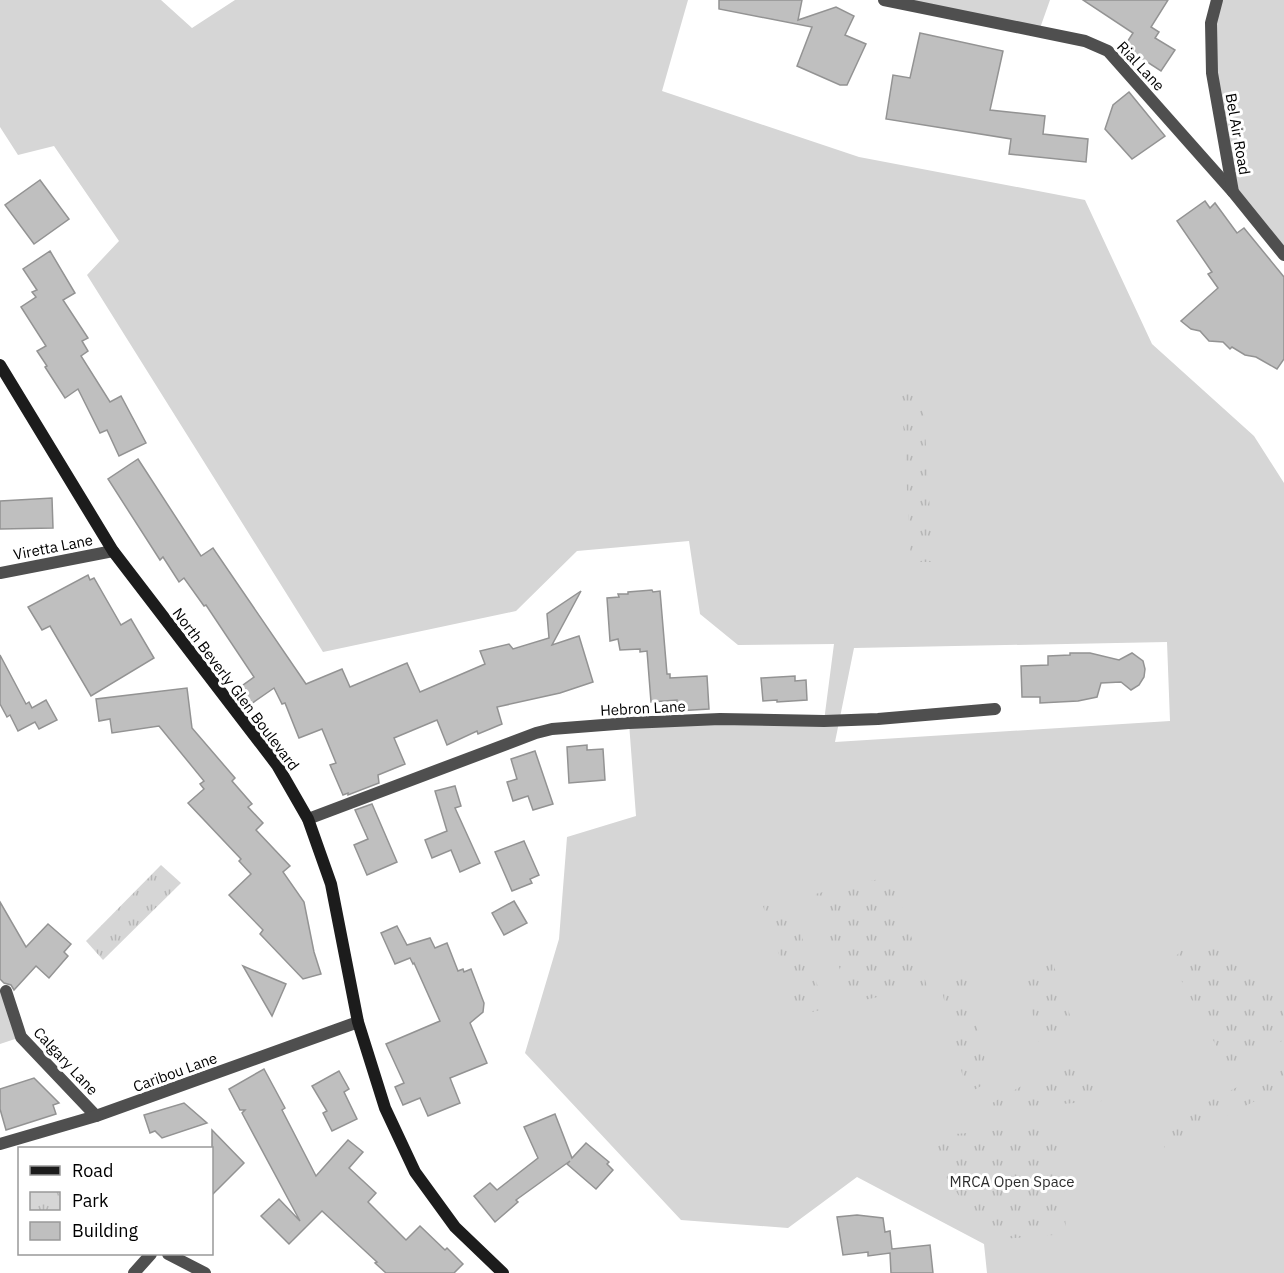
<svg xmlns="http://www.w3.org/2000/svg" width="1284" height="1273" font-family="'IBM Plex Sans',sans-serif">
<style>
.grass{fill:#d6d6d6;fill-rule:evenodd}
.park{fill:url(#park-tufts)}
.building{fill:#bfbfbf;stroke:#939393;stroke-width:1.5}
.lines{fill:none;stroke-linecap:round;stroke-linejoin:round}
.street{stroke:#4f4f4f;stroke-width:12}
.secondary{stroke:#1c1c1c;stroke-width:12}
.labels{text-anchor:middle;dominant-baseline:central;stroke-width:6;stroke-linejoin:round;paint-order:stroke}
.street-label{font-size:15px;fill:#000;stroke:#fff}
.park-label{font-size:15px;fill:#2d2d2d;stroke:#fff}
</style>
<defs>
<pattern id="park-tufts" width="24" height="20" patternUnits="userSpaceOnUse" patternTransform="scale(1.5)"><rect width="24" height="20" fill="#d6d6d6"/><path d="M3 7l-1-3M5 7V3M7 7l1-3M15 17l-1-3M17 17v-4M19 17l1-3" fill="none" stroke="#b6b6b6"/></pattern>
</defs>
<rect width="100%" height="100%" fill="#fff"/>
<g class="grass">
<path d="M0,0H161L192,28L235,0H688L662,91L859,157L1085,200L1152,344L1254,436L1284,483V1273H987L984,1244L857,1177L788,1228L681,1220L525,1053L559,939L567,837L636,816L629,723L824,721L834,644L738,645L700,614L689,541L577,551L516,611L323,652L87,275L119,241L54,146L18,155L0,127ZM1167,642L1170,721L835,742L854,648Z"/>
<polygon points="884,0 1050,0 1039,31"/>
<polygon points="1217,0 1284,0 1284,255 1233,192 1211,23"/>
<polygon points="0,990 6,991 21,1037 0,1044"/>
</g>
<g class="park">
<polygon points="901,385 923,396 933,562 911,562"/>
<polygon points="161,865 181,883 103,960 86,941"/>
<polygon points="892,876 927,986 851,1003 815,894"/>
<polygon points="790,900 825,1009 799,1015 763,906"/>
<polygon points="1214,940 1274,979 1284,1012 1284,1040 1228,1068 1171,961 1182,950"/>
<polygon points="1051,957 1075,1031 1041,1051 1021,964"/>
<polygon points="966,977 990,1081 967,1094 940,983"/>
<polygon points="1075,1055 1102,1101 980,1110"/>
<polygon points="1284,1063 1284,1080 1280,1088 1164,1148 1169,1122"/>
<polygon points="1061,1125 1066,1234 989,1240 919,1137"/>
</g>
<g class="building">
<polygon points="719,0 802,0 798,20 836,7 854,16 845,35 866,44 847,85 840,85 797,66 812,27 719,9"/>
<polygon points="1083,0 1168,0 1151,27 1159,32 1155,38 1175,50 1161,71 1124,47 1133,33"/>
<polygon points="920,33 1003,51 990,110 1045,116 1043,134 1088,139 1086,162 1009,154 1011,139 886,119 893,75 910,78"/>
<polygon points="1129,92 1165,136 1132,159 1105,129 1113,105"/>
<polygon points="40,180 69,219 34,244 5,205"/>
<polygon points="1205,201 1210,208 1215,203 1237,233 1244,228 1284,277 1284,359 1277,369 1256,357 1245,355 1232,347 1230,349 1223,342 1209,341 1200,331 1191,329 1181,321 1218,288 1208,274 1212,272 1177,221"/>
<polygon points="50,251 75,293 63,300 88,338 82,341 88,351 81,356 110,402 121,396 146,443 119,456 107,430 100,433 78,389 65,398 45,367 47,366 37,351 46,346 21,307 36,297 32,292 37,290 23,269"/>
<polygon points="138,459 201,556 213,548 306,684 342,669 350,687 407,663 420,692 485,664 480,651 509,644 513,649 549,638 547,614 581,591 552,645 579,636 593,682 560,693 497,707 502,724 478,734 477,731 447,745 437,720 394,738 405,764 378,775 379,783 348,795 348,793 343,795 330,765 336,763 322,729 299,738 285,703 282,704 274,688 251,704 239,688 254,677 206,605 204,606 184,578 179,582 163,557 160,560 108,479"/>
<polygon points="52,498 53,528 0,529 0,501"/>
<polygon points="88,575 90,580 94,578 121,625 131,619 154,658 91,696 50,626 42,630 28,607"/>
<polygon points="652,590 653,592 660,591 667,674 670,674 670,678 707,676 709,709 677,711 677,700 651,702 647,651 640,652 640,649 620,650 618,639 610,641 607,598 619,597 618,594 628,594 628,592"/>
<polygon points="1070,653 1090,653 1119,660 1132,653 1143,661 1145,669 1144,677 1139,685 1131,690 1121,682 1101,683 1097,697 1078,701 1040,703 1040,697 1022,697 1021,666 1048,665 1048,656 1070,655"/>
<polygon points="0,655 26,704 29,702 32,708 46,700 57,720 39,729 35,722 18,731 10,715 7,717 0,704"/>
<polygon points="795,676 795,681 806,680 807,700 777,702 777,700 763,701 761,678"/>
<polygon points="187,688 192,728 235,778 232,781 252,804 248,807 263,823 256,830 290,866 283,872 304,902 314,952 321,974 303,979 260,934 263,930 229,895 251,874 239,861 241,859 188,803 204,789 200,784 204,781 159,726 112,733 110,719 99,721 96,699"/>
<polygon points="587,745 587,750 603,749 605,780 569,783 567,747"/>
<polygon points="535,751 553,804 533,810 528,796 513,801 507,782 517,779 511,759"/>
<polygon points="455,786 461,806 455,808 480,863 460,872 451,850 432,858 425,840 447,831 435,791"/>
<polygon points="372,804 397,862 367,875 354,845 368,839 355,810"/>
<polygon points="524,841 539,875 530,879 532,883 512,891 495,852"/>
<polygon points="514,901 527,923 504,935 492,913"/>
<polygon points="0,902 26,947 48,924 71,944 64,952 68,956 49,978 36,966 14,990 11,985 4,983 0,979"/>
<polygon points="397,926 407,945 430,938 435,948 447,943 458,971 463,969 464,972 471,969 484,1003 483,1012 470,1023 487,1063 450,1078 460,1103 428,1116 420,1098 403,1105 395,1087 404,1083 386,1044 440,1021 414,963 413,964 410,958 395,964 381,933"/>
<polygon points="243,966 286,984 272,1016"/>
<polygon points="264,1069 285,1108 282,1110 316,1176 348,1140 363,1152 349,1168 376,1193 368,1202 406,1240 420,1226 445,1250 447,1248 463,1264 454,1273 386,1273 375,1263 377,1262 322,1211 289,1244 261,1216 279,1199 300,1221 242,1113 245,1110 240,1110 229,1089"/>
<polygon points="339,1071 349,1089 344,1092 357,1119 332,1131 323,1113 327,1111 312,1086"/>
<polygon points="34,1078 59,1103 53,1105 56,1114 6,1130 0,1109 0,1089"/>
<polygon points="184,1103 207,1123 162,1138 155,1131 150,1133 144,1115"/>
<polygon points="555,1114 572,1158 586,1143 609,1162 607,1164 613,1170 596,1189 567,1164 570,1161 516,1200 518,1202 495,1222 474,1196 490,1183 497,1190 538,1158 524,1127"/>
<polygon points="212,1130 244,1163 212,1195"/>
<polygon points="857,1215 883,1218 885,1232 890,1231 892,1249 930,1245 933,1273 891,1273 890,1253 868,1256 868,1252 843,1255 837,1217"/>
</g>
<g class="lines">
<g class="street">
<polyline points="884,0 1085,41 1108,51 1233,192"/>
<polyline points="1217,0 1211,23 1212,73 1233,192 1284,255"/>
<polyline points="0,573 113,551"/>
<polyline points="308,819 536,733 552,729 629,723 720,719 824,721 878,719 995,709"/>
<polyline points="6,991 21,1037 96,1116"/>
<polyline points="0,1144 96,1116 358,1022"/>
<polyline points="168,1254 205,1273"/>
<polyline points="134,1273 151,1254"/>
</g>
<polyline class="secondary" points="0,365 113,551 277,765 308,819 331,884 358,1022 385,1108 415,1172 455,1227 503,1273"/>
</g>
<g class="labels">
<g class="street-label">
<text transform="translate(1141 66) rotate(47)">Rial Lane</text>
<text transform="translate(1238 134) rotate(80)">Bel Air Road</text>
<text transform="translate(53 547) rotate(-11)">Viretta Lane</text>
<text transform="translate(236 689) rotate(53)">North Beverly Glen Boulevard</text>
<text transform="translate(643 708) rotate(-3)">Hebron Lane</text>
<text transform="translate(66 1061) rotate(47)">Calgary Lane</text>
<text transform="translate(175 1072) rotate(-20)">Caribou Lane</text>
</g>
<g class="park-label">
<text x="1012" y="1181">MRCA Open Space</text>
</g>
</g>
<rect x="18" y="1147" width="195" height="108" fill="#ffffff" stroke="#999999" stroke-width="1.5"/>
<rect x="30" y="1166" width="30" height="9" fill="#1c1c1c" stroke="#999999" stroke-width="1.5"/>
<text x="72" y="1177" font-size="18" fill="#000000">Road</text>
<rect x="30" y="1192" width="30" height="18" fill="url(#park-tufts)" stroke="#999999" stroke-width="1.5"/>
<text x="72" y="1207" font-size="18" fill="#000000">Park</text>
<rect x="30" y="1222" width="30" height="18" fill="#bfbfbf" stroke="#999999" stroke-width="1.5"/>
<text x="72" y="1237" font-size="18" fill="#000000">Building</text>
</svg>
